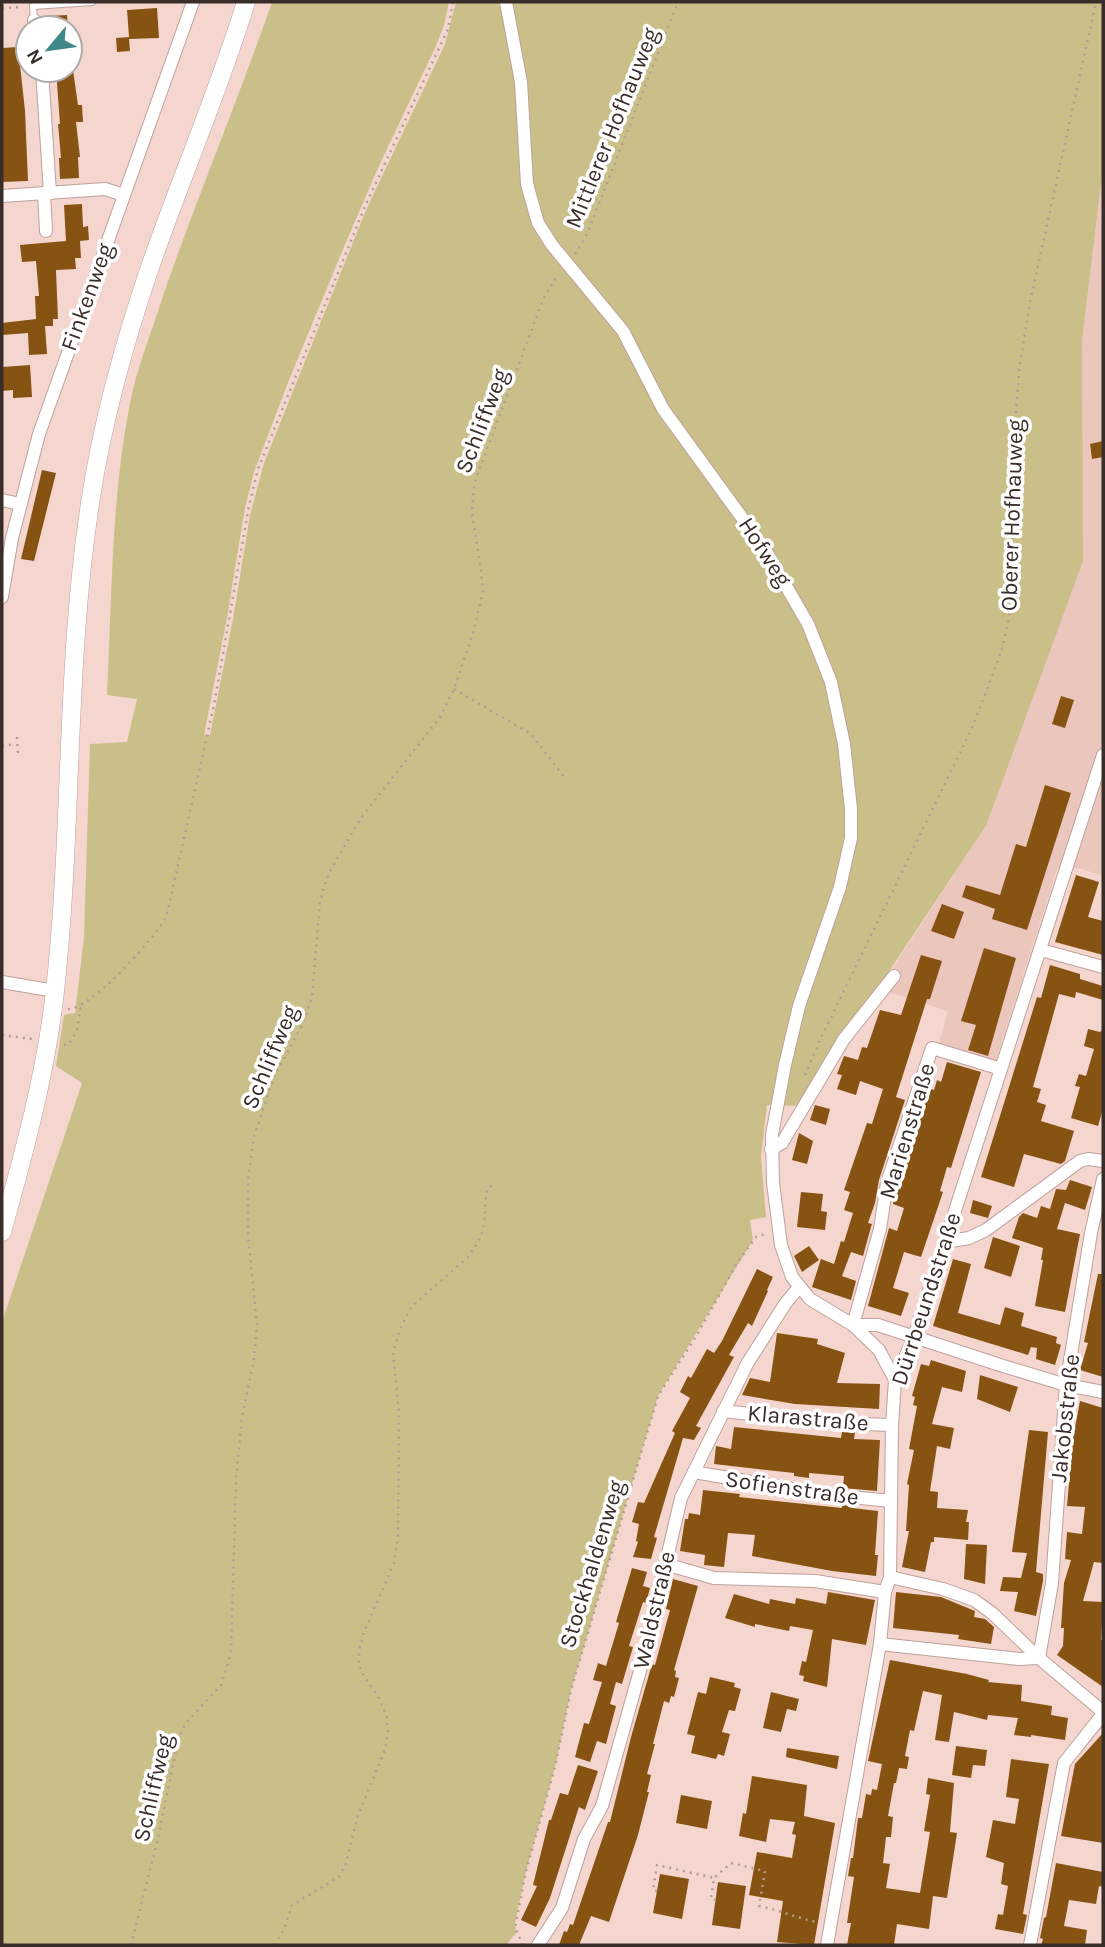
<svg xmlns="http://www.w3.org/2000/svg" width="1105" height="1947" font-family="Karla,sans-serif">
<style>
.built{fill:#ebc6bd}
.green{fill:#cabf89}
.building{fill:#875313}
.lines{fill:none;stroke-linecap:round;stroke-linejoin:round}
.service-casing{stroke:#bea19b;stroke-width:8}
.minor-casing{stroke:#bea19b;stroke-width:14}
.secondary-casing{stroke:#bea19b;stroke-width:19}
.path{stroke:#b49c96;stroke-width:2.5;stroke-dasharray:2 5;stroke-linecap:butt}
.service{stroke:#fff;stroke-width:6}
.minor{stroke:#fff;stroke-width:12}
.secondary{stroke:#fff;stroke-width:18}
.labels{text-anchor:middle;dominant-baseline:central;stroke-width:7;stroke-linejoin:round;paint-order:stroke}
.street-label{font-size:23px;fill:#392d2a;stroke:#fff}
</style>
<rect width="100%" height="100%" fill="#f5d6cf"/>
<polygon class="built" points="1103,167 1103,876 1082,869 1058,867 995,1063 939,1044 948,1011 879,989 986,826 1020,730 1082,416 1082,341"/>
<path class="green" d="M272,2H449L444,25L436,46L377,170L344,247L289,380L254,472L245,508L227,618L204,735H210L233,619L250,515L264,463L366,210L445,44L456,2H1103V167L1082,341L1083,561L986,826L799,1106L767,1105L761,1157L766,1217L750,1220L753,1240L658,1396L571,1690L555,1767L526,1871L515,1923L516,1933L506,1945H2V1322L82,1083L56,1066L64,1015L75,1013L84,937L90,744L127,742L137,699L107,695C112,598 111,499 130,403C137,367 152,331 163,296C197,197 238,101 272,2Z"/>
<g class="building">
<polygon points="157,8 159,38 129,39 130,51 117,52 116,38 129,37 127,10"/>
<polygon points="67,15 68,28 49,28 49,16"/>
<polygon points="18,47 25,111 28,181 2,182 2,48"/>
<polygon points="56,70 73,70 78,105 82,105 83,122 76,122 80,157 78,157 79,178 60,179 59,158 61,158 58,124 60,124"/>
<polygon points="82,204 83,227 88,226 89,240 80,241 81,258 75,258 76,269 56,270 58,319 53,319 53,326 45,326 47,354 29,355 28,333 2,335 2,323 36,319 35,296 39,296 36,261 22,262 20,245 66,241 64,205"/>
<polygon points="30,365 32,397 13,398 13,390 2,391 2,367"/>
<polygon points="1103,441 1103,457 1092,459 1090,444"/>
<polygon points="42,470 56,473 34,561 21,559"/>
<polygon points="1061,696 1074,700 1065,728 1052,724"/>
<polygon points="1045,785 1071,793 1027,930 992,919 995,909 962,897 966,885 1000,895 1016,844 1026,847"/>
<polygon points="1076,875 1099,882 1088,917 1103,921 1103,955 1055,942"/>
<polygon points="942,904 964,912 954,939 931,931"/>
<polygon points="984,948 1016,958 988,1056 968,1050 976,1025 961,1021"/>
<polygon points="921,955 942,961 930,999 927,999 896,1097 905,1100 879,1180 875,1203 868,1223 872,1224 871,1227 863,1256 851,1252 842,1276 856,1281 851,1300 812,1287 821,1259 834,1264 841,1241 844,1242 853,1213 844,1210 850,1192 844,1190 867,1123 872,1124 883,1089 860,1081 856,1095 837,1089 842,1075 837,1074 844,1056 858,1060 862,1047 867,1048 880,1010 901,1015"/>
<polygon points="1050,965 1080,974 1080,979 1103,986 1103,1000 1076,992 1075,998 1059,994 1033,1087 1041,1089 1037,1102 1046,1105 1041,1121 1074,1131 1065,1161 1061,1164 1024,1154 1014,1187 981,1177 1037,997 1041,998"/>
<polygon points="1088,1029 1100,1032 1103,1029 1103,1109 1098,1126 1071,1118 1080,1087 1075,1086 1079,1074 1086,1076 1094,1049 1084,1046"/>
<polygon points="947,1062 981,1072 951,1168 947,1167 940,1191 943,1192 921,1257 904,1252 893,1288 909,1293 901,1316 868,1306 889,1228 897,1231 904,1208 893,1204 896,1185 928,1088 934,1090 937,1080 941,1082"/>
<polygon points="815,1105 830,1109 826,1125 810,1120"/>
<polygon points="799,1133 813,1141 807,1164 792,1160"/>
<polygon points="1070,1180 1092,1187 1085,1210 1065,1203 1057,1229 1080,1234 1065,1312 1035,1306 1043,1260 1041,1260 1043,1248 1012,1238 1019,1217 1023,1213 1037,1218 1041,1206 1050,1209 1056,1189 1066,1190"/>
<polygon points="801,1192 823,1194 821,1211 827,1212 825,1230 797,1227"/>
<polygon points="973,1200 992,1206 988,1218 970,1213"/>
<polygon points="993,1237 1020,1246 1011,1277 984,1268"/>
<polygon points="809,1246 819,1260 802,1272 794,1256"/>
<polygon points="953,1259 971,1264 958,1313 1000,1325 1005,1307 1024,1313 1021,1326 1057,1337 1056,1343 1061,1345 1055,1365 1036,1359 1037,1348 1031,1347 1028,1355 933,1326"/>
<polygon points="757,1269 773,1277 767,1290 768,1291 752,1326 748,1323 729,1355 734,1357 696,1426 701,1428 694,1440 683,1438 654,1537 657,1538 651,1559 633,1557 638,1542 636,1541 639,1524 632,1522 638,1502 644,1503 675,1433 672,1431 690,1398 680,1392 688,1376 691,1378 707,1349 714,1353 722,1341"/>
<polygon points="1098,1274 1103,1274 1103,1377 1080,1370 1088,1343 1084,1342"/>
<polygon points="777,1333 818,1339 817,1344 845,1353 837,1383 880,1384 879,1409 795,1404 742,1395 750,1378 770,1382"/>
<polygon points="931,1360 966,1371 962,1392 942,1387 932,1424 954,1428 950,1449 937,1446 930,1491 938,1492 937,1508 968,1510 966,1522 969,1522 968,1540 934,1537 934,1542 931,1542 925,1572 902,1567 909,1531 906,1531 909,1485 907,1484 914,1450 909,1449 917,1406 913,1405 915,1397 912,1396 921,1364 929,1366"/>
<polygon points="980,1375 1018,1387 1010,1412 977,1399"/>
<polygon points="1080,1401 1103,1408 1103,1563 1094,1562 1083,1601 1103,1602 1101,1640 1103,1640 1103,1687 1057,1655 1063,1646 1064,1628 1061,1628 1064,1583 1071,1560 1065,1559 1067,1532 1082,1534 1085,1507 1067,1506 1073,1438"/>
<polygon points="734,1427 841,1438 842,1432 855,1432 854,1439 880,1440 877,1491 843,1488 844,1476 809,1473 809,1478 794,1476 794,1473 714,1464 716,1446 731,1449"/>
<polygon points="1029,1430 1048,1432 1036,1572 1043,1574 1043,1581 1036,1616 1014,1611 1018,1592 1000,1591 1003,1577 1021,1578 1027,1553 1012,1552"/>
<polygon points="703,1490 740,1494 739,1497 842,1508 842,1505 855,1506 852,1508 878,1511 875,1555 878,1555 876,1576 832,1571 752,1556 755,1535 728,1533 724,1567 704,1565 705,1555 680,1551 685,1519 688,1519 689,1513 700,1515"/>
<polygon points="966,1544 987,1545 985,1584 964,1579"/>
<polygon points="632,1568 647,1572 643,1586 650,1588 646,1603 643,1602 629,1646 633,1647 622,1684 616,1682 610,1704 616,1706 606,1744 597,1741 590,1762 575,1757 584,1723 589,1724 602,1682 593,1680 598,1663 606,1666 619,1623 616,1622"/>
<polygon points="673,1579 698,1586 674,1670 676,1671 675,1677 679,1678 674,1697 671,1696 669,1703 664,1701 653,1744 655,1744 647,1774 651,1775 647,1792 649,1792 638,1835 609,1922 591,1916 579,1945 559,1945 564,1931 567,1932 570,1924 573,1925 608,1822 610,1822 631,1737 652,1664 655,1665 670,1610 666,1609"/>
<polygon points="828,1592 875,1600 866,1645 832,1639 827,1687 803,1681 804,1676 799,1675 802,1661 806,1662 813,1630 790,1626 789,1631 755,1624 755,1627 725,1618 734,1594 769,1604 770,1599 795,1604 796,1598 826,1604"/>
<polygon points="896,1592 941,1597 975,1611 974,1617 985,1619 994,1627 991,1644 958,1639 959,1635 893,1628"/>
<polygon points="890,1660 967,1674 989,1680 988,1682 1022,1685 1021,1701 1052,1706 1051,1715 1068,1718 1065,1740 1031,1735 1031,1737 1014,1735 1018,1718 988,1715 987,1720 954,1712 949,1742 935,1740 942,1695 923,1691 914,1731 910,1730 905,1756 909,1757 907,1769 899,1768 896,1783 894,1783 888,1816 893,1817 891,1837 886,1837 883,1863 890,1864 886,1888 920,1893 930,1832 924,1831 930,1795 926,1794 928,1778 954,1783 950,1832 957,1833 947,1898 933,1896 929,1929 897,1924 894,1945 847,1945 851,1923 847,1923 854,1877 848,1876 851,1858 853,1858 858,1818 862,1818 866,1794 871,1795 872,1789 877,1790 882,1764 868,1761"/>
<polygon points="710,1677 735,1683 734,1687 741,1689 735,1711 729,1710 722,1732 730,1734 724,1756 718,1754 716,1759 691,1753 695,1736 687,1734 698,1692 706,1694"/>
<polygon points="771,1692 799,1699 796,1711 787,1709 781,1732 763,1728"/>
<polygon points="1103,1733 1103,1843 1061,1836 1075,1764"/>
<polygon points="956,1746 987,1750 985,1766 973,1765 971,1778 952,1775"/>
<polygon points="787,1748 839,1756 837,1769 786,1757"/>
<polygon points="1011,1759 1049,1764 1023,1914 1027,1915 1023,1934 995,1929 998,1914 1003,1915 1008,1886 1001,1884 1004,1863 986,1857 993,1820 1015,1824 1019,1799 1006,1797"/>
<polygon points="578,1765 598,1771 585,1810 579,1807 550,1898 536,1927 521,1920 537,1886 533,1885 549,1820 551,1820 560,1793 568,1795"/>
<polygon points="752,1776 807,1785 804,1816 835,1823 814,1945 777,1942 783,1901 749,1895 757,1852 792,1858 796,1835 792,1834 795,1822 770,1819 766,1842 739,1836 743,1813 746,1814"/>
<polygon points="681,1795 712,1801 707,1829 676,1823"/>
<polygon points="1056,1863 1103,1872 1103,1887 1099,1886 1096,1904 1069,1900 1064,1926 1087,1930 1085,1945 1041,1945 1043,1939 1040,1938 1044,1918 1046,1917"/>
<polygon points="660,1874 689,1879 682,1919 653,1913"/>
<polygon points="718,1882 746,1886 740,1929 712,1925"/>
</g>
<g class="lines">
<defs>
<polyline id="service" points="34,20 33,6 92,2"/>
<g id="minor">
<polyline points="506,2 521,82 527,184 538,223 552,245 623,331 663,409 764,548 808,624 831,682 844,744 851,809 851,838 840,887 799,1006 785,1065 772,1135 773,1183 781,1245 792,1277 810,1299 853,1325 879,1350 895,1380"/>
<polyline points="34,20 36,28"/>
<polyline points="42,70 50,193"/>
<polyline points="44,193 46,231"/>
<polyline points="2,196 105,189 124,195"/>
<polyline points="2,500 20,504"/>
<polyline points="2,597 12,538 39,434 193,2"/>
<polyline points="1041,950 1103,967"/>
<polyline points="2,982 55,991"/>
<polyline points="771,1149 782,1143 844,1039 894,976"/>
<polyline points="945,1242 969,1238 986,1230 1080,1161 1088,1159 1103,1161"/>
<polyline points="853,1325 880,1229 887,1183 932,1048 1001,1069"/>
<polyline points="853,1325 878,1325 1000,1365 1066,1385 1103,1392"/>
<polyline points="723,1411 833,1423 892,1425"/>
<polyline points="694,1472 820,1494 891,1501"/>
<polyline points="665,1564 714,1578 815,1581 885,1592"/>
<polyline points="890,1577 943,1589 974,1600 992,1613 1039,1658 1103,1712"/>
<polyline points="880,1644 1019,1659 1039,1658"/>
<polyline points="1039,1658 1052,1583 1066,1385 1091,1233 1103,1179"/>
<polyline points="538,1945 562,1908 584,1839 602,1806 643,1660 681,1498 747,1364 785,1304 799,1287"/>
<polyline points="827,1945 880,1644 885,1592 890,1577 892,1425 895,1380 914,1337 1103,755"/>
<polyline points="1030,1945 1064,1763 1103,1714"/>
</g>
<path id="secondary" d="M2,1232C24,1153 46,1073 55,991C73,827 65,661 91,497C103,420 124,344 149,270C180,180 218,93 246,2"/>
</defs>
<use href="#service" class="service-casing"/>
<use href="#minor" class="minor-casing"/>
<use href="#secondary" class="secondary-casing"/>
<g class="path">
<polyline points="2,8 23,7"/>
<polyline points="575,254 587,234 678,2"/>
<polyline points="454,689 531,734 564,777"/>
<polyline points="17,737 18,754"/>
<polyline points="2,746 16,744"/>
<path d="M68,1009C92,1009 153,939 166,918L214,705L249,506L258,469L366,204L448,29L453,2"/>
<polyline points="2,1035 32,1039"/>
<polyline points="64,1045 69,1044 77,1030 81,1006"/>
<polyline points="805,1075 820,1040 972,728 1001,653 1008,624 1014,579 1013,450 1019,371 1030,302 1096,2"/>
<polyline points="657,1891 653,1890 657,1865 714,1878"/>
<path d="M716,1900L711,1899L714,1878L731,1863L765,1871L759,1906C780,1910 796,1918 817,1922"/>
<polyline points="131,1945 158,1838 179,1736 187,1722 221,1685 231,1653 236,1479 242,1417 254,1359 257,1325 248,1235 248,1180 254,1137 273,1079 302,1025 312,998 320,901 328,875 360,819 441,716 454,689 473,633 483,592 481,570 472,513 474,484 544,297 558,275"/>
<path d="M275,1945L285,1927L292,1905L339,1877L346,1863L357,1818L385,1750L388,1731L387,1718L378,1696L364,1676L359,1665V1652L364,1632L394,1563L398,1535L399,1414L393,1352L400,1329L411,1307L468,1257C490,1227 482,1223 487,1190L495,1182"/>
<polyline points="523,1945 515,1928 526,1871 555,1767 571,1690 658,1396 698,1333 737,1263 756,1237 768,1233"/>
</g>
<use href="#service" class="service"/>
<use href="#minor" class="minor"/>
<use href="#secondary" class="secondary"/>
</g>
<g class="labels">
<g class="street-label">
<text transform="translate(612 128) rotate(-68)">Mittlerer Hofhauweg</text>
<text transform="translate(87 297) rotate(-70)">Finkenweg</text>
<text transform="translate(482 421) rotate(-69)">Schliffweg</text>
<text transform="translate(1012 515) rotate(-88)">Oberer Hofhauweg</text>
<text transform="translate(765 552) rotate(57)">Hofweg</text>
<text transform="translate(270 1057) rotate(-67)">Schliffweg</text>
<text transform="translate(907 1131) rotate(-73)">Marienstraße</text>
<text transform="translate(926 1299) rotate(-72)">Dürrbeundstraße</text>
<text transform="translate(808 1418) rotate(5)">Klarastraße</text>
<text transform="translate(1065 1418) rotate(-84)">Jakobstraße</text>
<text transform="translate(792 1488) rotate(8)">Sofienstraße</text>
<text transform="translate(592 1564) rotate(-73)">Stockhaldenweg</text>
<text transform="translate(654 1610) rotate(-77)">Waldstraße</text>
<text transform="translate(153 1788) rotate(-77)">Schliffweg</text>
</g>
</g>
<rect width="1105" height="1947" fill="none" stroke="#392d2a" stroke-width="7"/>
<g transform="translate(49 49) rotate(241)"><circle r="33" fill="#ffffff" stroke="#b0abaa" stroke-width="2"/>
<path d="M0-5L12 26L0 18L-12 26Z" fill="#408888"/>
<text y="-10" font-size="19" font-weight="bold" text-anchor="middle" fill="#392d2a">N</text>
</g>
</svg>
